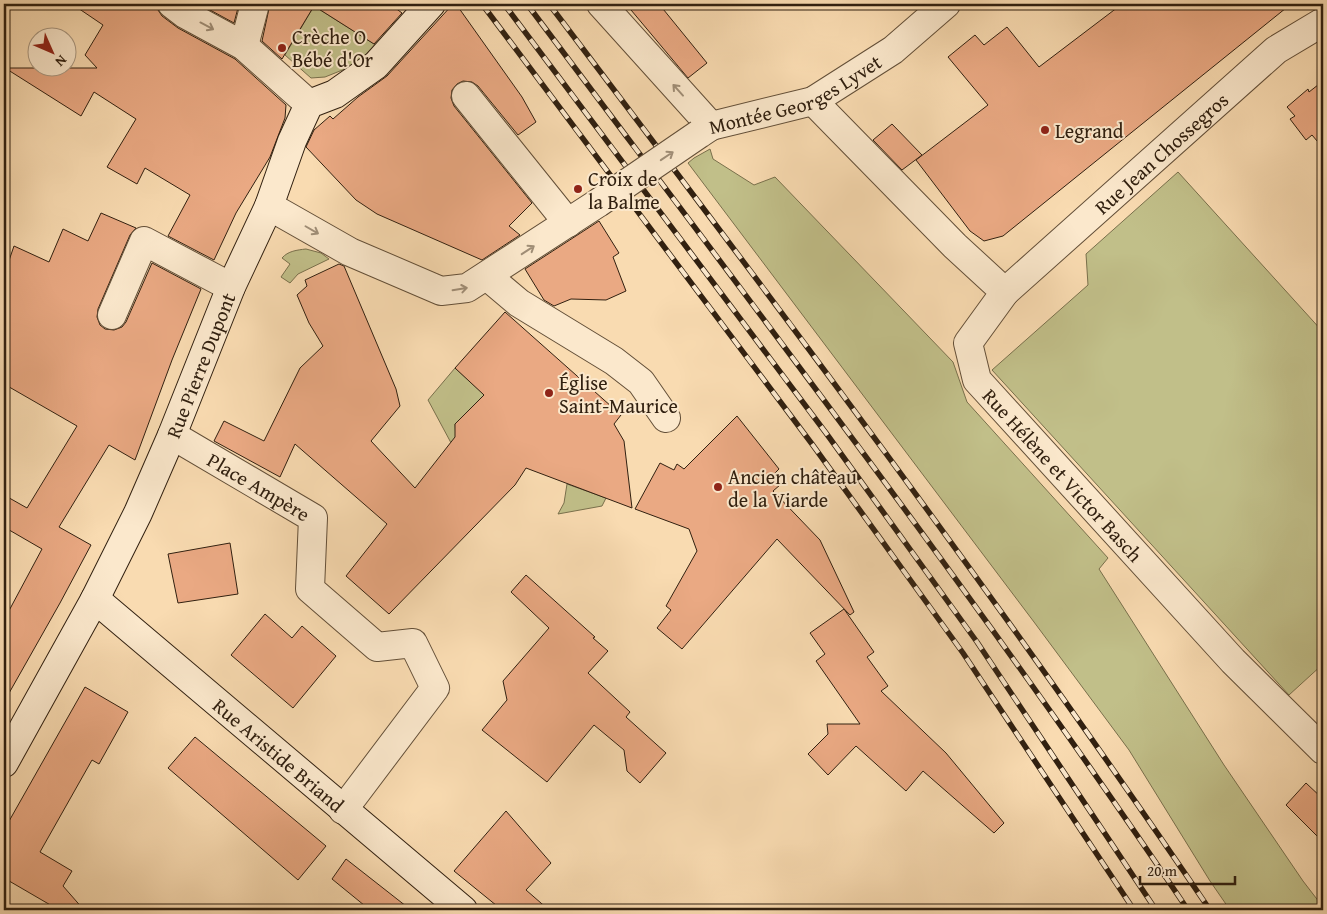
<svg xmlns="http://www.w3.org/2000/svg" width="1327" height="914" font-family="'Gentium Book Plus',serif">
<style>
.green{fill:#c1bf89;stroke:#79704c}
.building{fill:#eaa983;stroke:#312010}
.lines{fill:none;stroke-linecap:round;stroke-linejoin:round}
.street-casing{stroke:#634f38;stroke-width:30}
.secondary-casing{stroke:#312010;stroke-width:30}
.street{stroke:#fbe8cc;stroke-width:28}
.secondary{stroke:#fbe8cc;stroke-width:28}
.rail-casing{stroke:#312010;stroke-width:5.5}
.rail{stroke:#fbe8cc;stroke-width:4;stroke-dasharray:11;stroke-linecap:butt}
.street-bridge-casing{stroke:#634f38;stroke-width:30;stroke-linecap:butt}
.street-bridge{stroke:#fbe8cc;stroke-width:28}
.oneway{stroke:#a08e77}
.poi-dot{fill:#8f2418;stroke:#fbe8cc;stroke-width:2}
.labels{text-anchor:middle;dominant-baseline:central;stroke-width:4;stroke-linejoin:round;paint-order:stroke}
.poi-label{font-size:20px;fill:#312010;stroke:#fbe8cc;text-anchor:start}
.street-label{font-size:20px;fill:#312010;stroke:#fbe8cc}
</style>
<rect width="100%" height="100%" fill="#f9dbb1"/>
<filter id="stains"><feTurbulence type="fractalNoise" baseFrequency=".004" numOctaves="4"/><feColorMatrix values="0 0 0 0 .2 0 0 0 0 .09 0 0 0 0 .02 0 0 0 .5 -.17"/></filter>
<radialGradient id="worn" r=".72"><stop offset=".6" stop-color="#630" stop-opacity="0"/><stop offset="1" stop-color="#630" stop-opacity=".3"/></radialGradient>
<g class="green">
<polygon points="314,6 376,45 355,65 325,77 311,78 285,55"/>
<polygon points="710,149 713,159 754,185 775,177 953,362 967,402 1108,558 1099,569 1224,765 1303,881 1323,907 1323,910 1230,910 1210,881 1129,750 1034,622 688,163 694,158"/>
<polygon points="1178,172 1323,332 1323,664 1289,695 992,370 1088,285 1086,254"/>
<path d="M306,249L321,253L329,259L298,274L290,283L281,277L290,264L282,258C288,251 297,250 306,249Z"/>
<polygon points="455,368 489,399 461,418 455,424 457,454 428,400"/>
<polygon points="567,484 606,498 602,506 558,514 564,503"/>
</g>
<g class="building">
<polygon points="72,4 157,4 158,10 162,16 178,28 235,59 286,105 285,118 270,157 236,213 214,260 168,236 190,195 145,168 137,184 107,167 136,119 94,92 81,116 5,68 97,68 85,55 103,25"/>
<polygon points="199,4 239,4 234,23"/>
<polygon points="270,4 390,4 402,13 374,44 314,6 282,59 262,41"/>
<polygon points="453,4 456,4 522,97 536,122 518,135 478,86 472,82 463,81 457,84 452,90 451,98 454,106 532,203 509,226 520,235 482,260 377,214 356,200 306,147 314,130 330,116 333,119 358,97 387,76"/>
<polygon points="626,4 659,4 707,63 688,78"/>
<polygon points="1122,4 1291,4 1003,236 984,241 970,231 916,160 988,105 948,57 975,35 984,45 1007,27 1039,67"/>
<polygon points="1323,81 1323,148 1312,135 1306,140 1290,119 1295,116 1287,107 1308,89 1309,92"/>
<polygon points="892,124 922,155 902,170 873,140"/>
<polygon points="101,213 136,228 130,235 98,309 97,317 100,325 105,329 114,330 122,327 126,322 152,263 201,289 172,360 135,460 109,445 59,527 91,545 60,603 4,702 4,620 42,549 4,527 4,495 27,508 77,426 4,384 4,275 14,246 49,262 63,229 88,241"/>
<polygon points="599,221 619,253 613,257 626,291 606,300 571,299 554,306 544,300 525,269"/>
<polygon points="339,264 344,266 396,389 400,406 371,441 415,488 455,437 455,424 484,395 455,368 505,312 621,415 614,424 624,441 632,508 526,468 515,485 389,614 346,576 387,524 295,444 280,477 214,441 224,421 264,441 300,368 323,346 309,323 297,295 307,286 305,280"/>
<polygon points="737,416 779,469 772,476 780,485 773,491 820,540 854,612 850,615 777,539 682,649 657,628 671,610 666,606 697,551 689,529 635,509 660,463 674,470 677,464 684,469"/>
<polygon points="230,543 238,594 178,603 168,554"/>
<polygon points="526,575 595,637 593,638 608,651 588,673 630,712 626,717 666,753 640,783 627,771 624,750 594,725 547,782 482,730 507,700 503,681 549,628 511,592"/>
<polygon points="844,609 874,652 867,657 888,686 881,691 946,753 1004,823 994,833 923,771 906,791 856,746 828,775 808,754 828,734 827,724 860,724 816,661 825,654 810,633"/>
<polygon points="265,614 292,638 302,626 336,656 293,708 231,655"/>
<polygon points="85,687 128,712 99,764 92,760 40,852 72,871 63,886 84,910 59,910 4,878 4,830"/>
<polygon points="195,737 326,846 298,880 168,768"/>
<polygon points="1306,783 1323,799 1323,842 1286,805"/>
<polygon points="506,811 551,863 526,890 549,910 502,910 454,871"/>
<polygon points="346,859 411,910 370,910 332,879"/>
</g>
<g class="lines">
<defs>
<g id="street">
<polyline points="172,4 185,14 244,46 309,104"/>
<polyline points="601,4 711,126"/>
<polyline points="244,46 255,4"/>
<polyline points="466,96 568,223"/>
<path id="s1" d="M813,101L955,246L1005,292L968,343L977,380L1233,661L1323,750"/>
<path id="s2" d="M699,134L711,126L813,101L893,50L946,4"/>
<polyline points="269,206 350,252 441,291 467,288 598,203"/>
<polyline points="487,276 519,303 614,361 641,382 666,418"/>
<path id="s3" d="M1005,292L1276,50L1321,23H1323"/>
<polyline points="112,315 144,241 231,287"/>
<path id="s4" d="M172,435L313,518L310,589L377,647L413,643L435,688L343,810"/>
</g>
<g id="secondary">
<path id="s5" d="M95,599L463,910"/>
<path id="s6" d="M4,763L95,599L138,513L172,435L231,287L269,206L292,141L309,104L335,94L376,65L431,4"/>
</g>
</defs>
<use href="#street" class="street-casing"/>
<use href="#secondary" class="secondary-casing"/>
<use href="#street" class="street"/>
<use href="#secondary" class="secondary"/>
<defs>
<g id="rail">
<polyline points="482,4 812,444 963,653 1134,910"/>
<polyline points="504,4 826,433 977,642 1156,910"/>
<path d="M527,4C751,303 979,600 1188,910"/>
<path d="M549,4C775,302 1000,601 1210,910"/>
</g>
</defs>
<use href="#rail" class="rail-casing"/>
<use href="#rail" class="rail"/>
<defs>
<polyline id="street-bridge" points="598,203 699,134"/>
</defs>
<use href="#street-bridge" class="street-bridge-casing"/>
<use href="#street-bridge" class="street-bridge"/>
</g>
<defs><path id="oneway-shaft" d="M-6 0H5M1.5-3L5.5 0L1.5 3" fill="none" stroke-width="1.6" stroke-linecap="round" stroke-linejoin="round" transform="scale(1.25)"/></defs>
<g class="oneway">
<use href="#oneway-shaft" transform="translate(207 26) rotate(28)"/>
<use href="#oneway-shaft" transform="translate(678 90) rotate(-132)"/>
<use href="#oneway-shaft" transform="translate(667 156) rotate(-34)"/>
<use href="#oneway-shaft" transform="translate(312 230) rotate(30)"/>
<use href="#oneway-shaft" transform="translate(528 250) rotate(-33)"/>
<use href="#oneway-shaft" transform="translate(460 289) rotate(-9)"/>
</g>
<g class="poi-dot">
<circle cx="282" cy="48" r="5"/>
<circle cx="1045" cy="130" r="5"/>
<circle cx="578" cy="189" r="5"/>
<circle cx="549" cy="393" r="5"/>
<circle cx="718" cy="487" r="5"/>
</g>
<g class="labels">
<g class="poi-label">
<text x="292" y="36">Crèche O<tspan x="292" dy="23">Bébé d'Or</tspan></text>
<text x="1055" y="130">Legrand</text>
<text x="588" y="178">Croix de<tspan x="588" dy="23">la Balme</tspan></text>
<text x="559" y="382">Église<tspan x="559" dy="23">Saint-Maurice</tspan></text>
<text x="728" y="476">Ancien château<tspan x="728" dy="23">de la Viarde</tspan></text>
</g>
<g class="street-label">
<text stroke="none"><textPath href="#s2" startOffset="105">Montée Georges Lyvet</textPath></text>
<text stroke="none"><textPath href="#s3" startOffset="209">Rue Jean Chossegros</textPath></text>
<text stroke="none"><textPath href="#s6" startOffset="444">Rue Pierre Dupont</textPath></text>
<text stroke="none"><textPath href="#s1" startOffset="500">Rue Hélène et Victor Basch</textPath></text>
<text stroke="none"><textPath href="#s4" startOffset="101">Place Ampère</textPath></text>
<text stroke="none"><textPath href="#s5" startOffset="241">Rue Aristide Briand</textPath></text>
</g>
</g>
<rect width="1327" height="914" fill="none" stroke="#f9dbb1" stroke-width="20"/>
<rect x="5" y="5" width="1317" height="904" fill="none" stroke="#312010" stroke-width="2.5"/>
<rect x="10" y="10" width="1307" height="894" fill="none" stroke="#312010"/>
<g transform="translate(52 52) rotate(135)"><circle r="24" fill="#fbe8cc" stroke="#aa9881"/>
<path d="M0-4L9 19L0 12L-9 19Z" fill="#8f2418"/>
<text y="-8" font-size="14" font-weight="bold" text-anchor="middle" fill="#312010">N</text>
</g>
<path d="M1140 876v8h95v-8" fill="none" stroke="#312010" stroke-width="2.5"/>
<text x="1147" y="876" font-size="15" fill="#312010" stroke="#fbe8cc" stroke-width="4" paint-order="stroke">20 m</text>
<rect width="100%" height="100%" filter="url(#stains)"/>
<rect width="100%" height="100%" fill="url(#worn)"/>
</svg>
